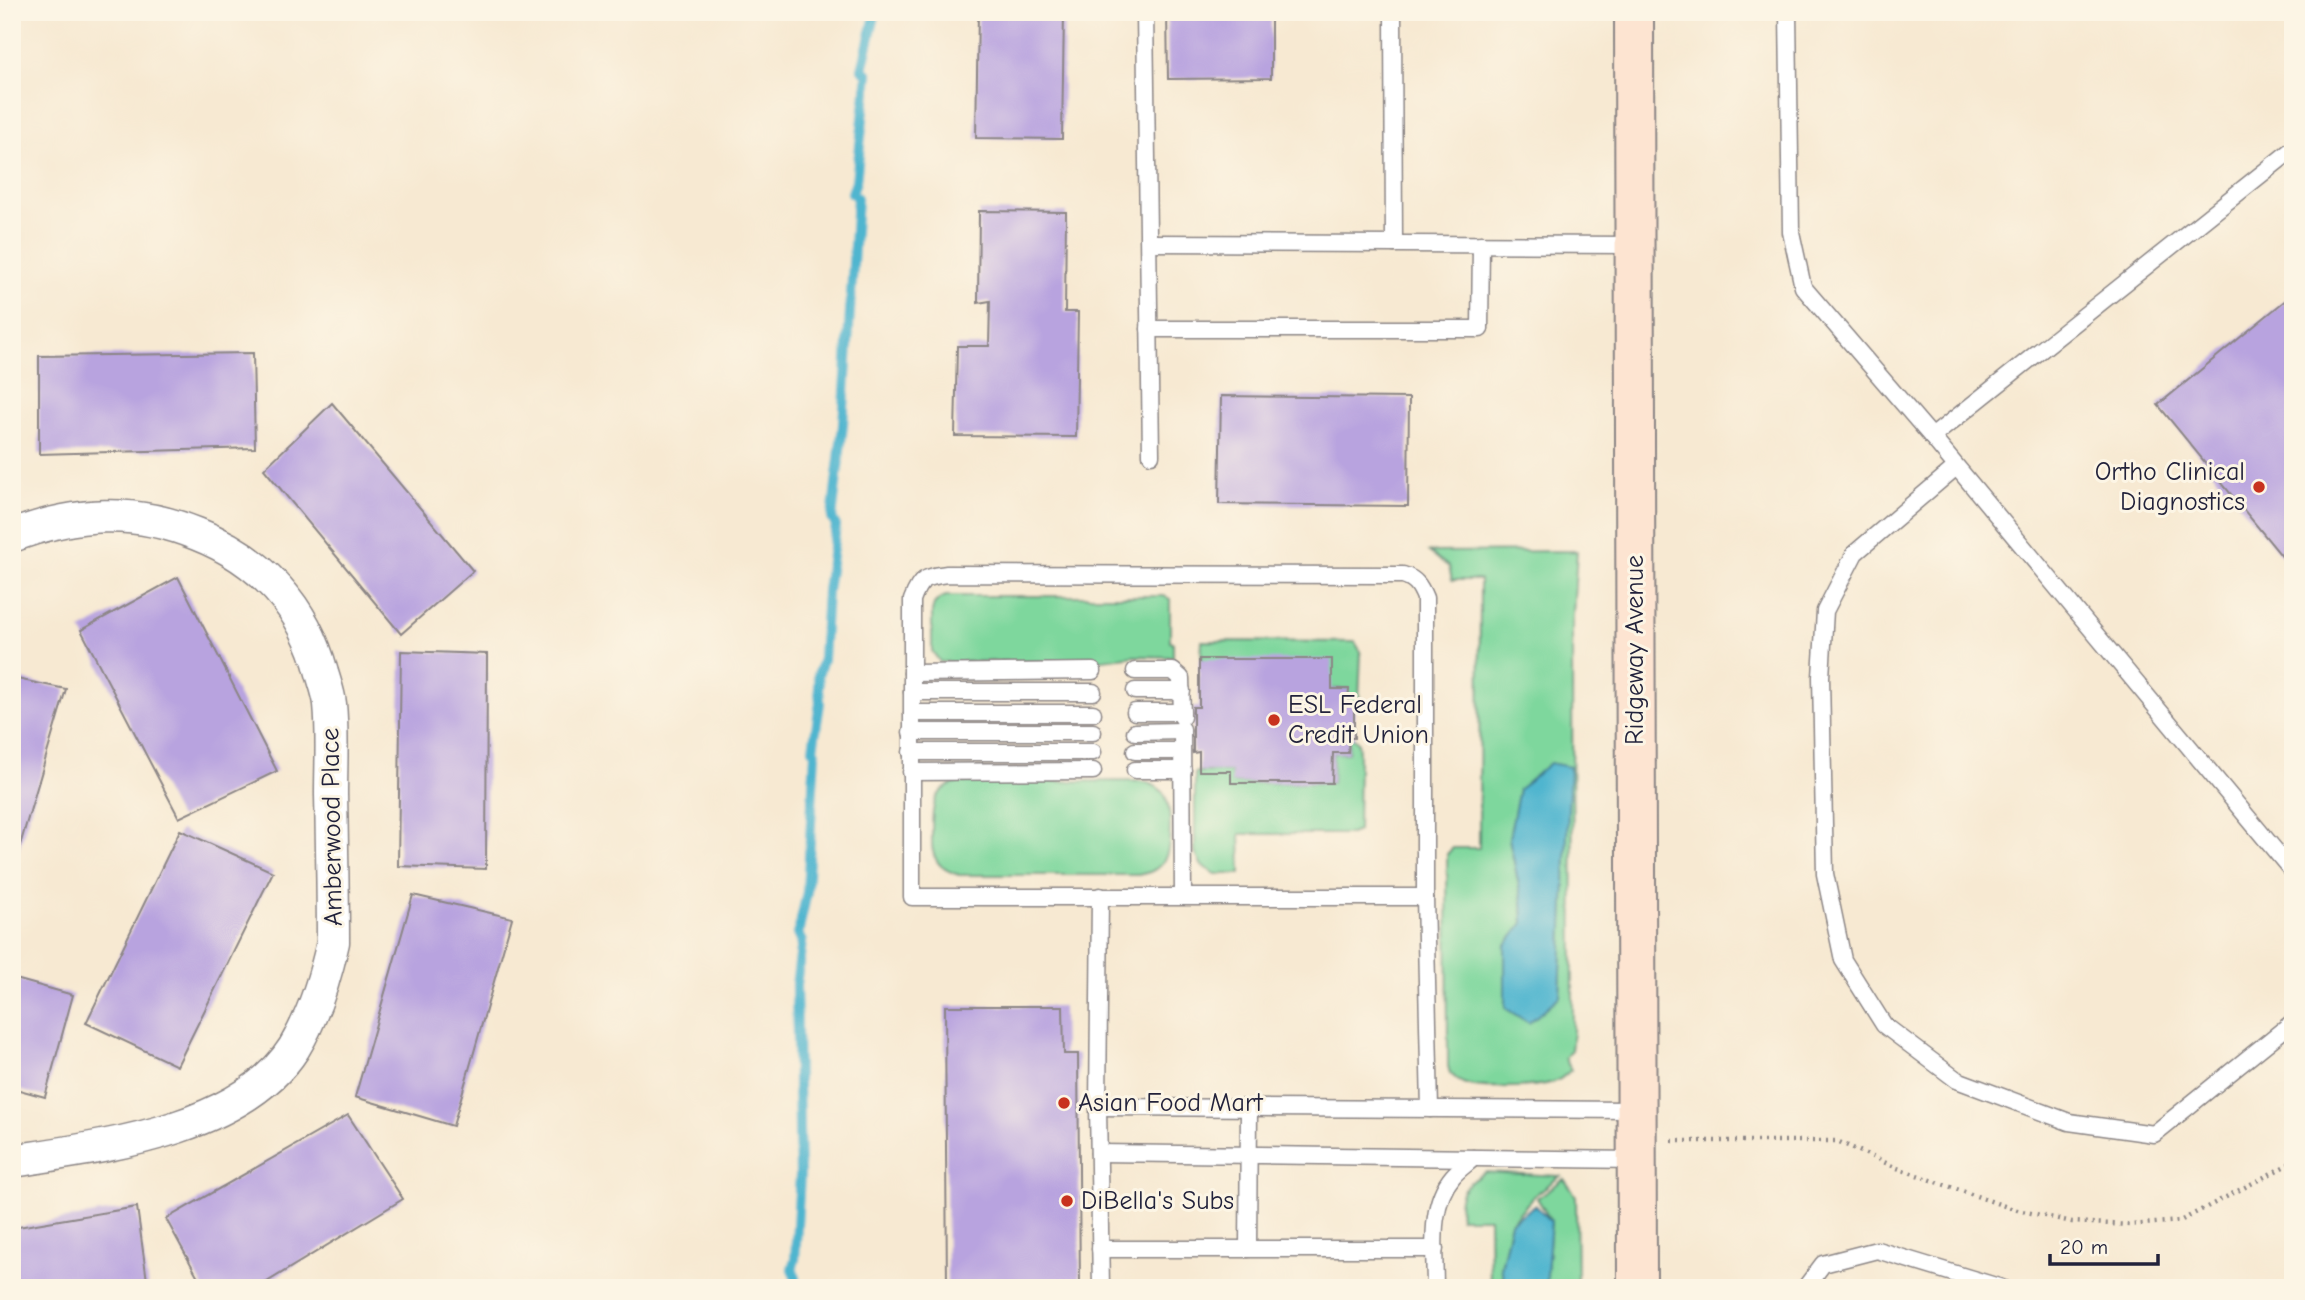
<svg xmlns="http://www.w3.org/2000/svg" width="2305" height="1300" font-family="'Comic Neue',sans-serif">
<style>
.green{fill:#7ed79d;stroke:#507c6c;stroke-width:2;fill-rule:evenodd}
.water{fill:#50b5cf;stroke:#396c85;stroke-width:2}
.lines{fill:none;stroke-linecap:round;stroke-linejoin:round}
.stream{stroke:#50b5cf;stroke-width:10}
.building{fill:#b8a3df}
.service-casing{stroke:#8c8686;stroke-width:19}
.minor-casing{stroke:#8c8686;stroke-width:35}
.secondary-casing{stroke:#8c8686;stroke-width:42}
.path{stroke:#8c8686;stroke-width:4.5;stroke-dasharray:2 5;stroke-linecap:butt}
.service{stroke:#fff;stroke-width:16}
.minor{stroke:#fff;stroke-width:32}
.secondary{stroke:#fde4d1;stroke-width:38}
.poi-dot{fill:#c8321e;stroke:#fcf5e5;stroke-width:2.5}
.labels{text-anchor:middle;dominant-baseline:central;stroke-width:6;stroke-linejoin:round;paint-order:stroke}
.poi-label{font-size:26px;fill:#22223b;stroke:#fcf5e5;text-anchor:start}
.street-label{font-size:26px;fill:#22223b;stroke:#fcf5e5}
</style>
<rect width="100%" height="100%" fill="#fcf5e5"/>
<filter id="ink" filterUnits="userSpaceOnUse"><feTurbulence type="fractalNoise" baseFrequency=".0143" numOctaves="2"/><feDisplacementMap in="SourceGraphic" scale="14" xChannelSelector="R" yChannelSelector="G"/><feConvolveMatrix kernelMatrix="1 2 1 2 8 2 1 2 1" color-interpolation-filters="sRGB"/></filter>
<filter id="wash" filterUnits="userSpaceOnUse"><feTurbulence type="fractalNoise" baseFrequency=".00686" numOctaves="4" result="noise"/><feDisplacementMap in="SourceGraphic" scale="28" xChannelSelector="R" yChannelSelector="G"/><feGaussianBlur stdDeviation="1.57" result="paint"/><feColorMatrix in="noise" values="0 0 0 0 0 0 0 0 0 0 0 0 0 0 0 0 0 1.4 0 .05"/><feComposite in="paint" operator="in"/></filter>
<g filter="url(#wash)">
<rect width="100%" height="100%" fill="#f7e9d2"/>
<g class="green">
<path d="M1577,551L1572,631L1573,1032L1571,1050L1565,1058L1571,1070C1567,1073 1563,1078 1558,1080C1543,1088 1478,1090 1463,1083C1455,1080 1452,1075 1448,1067L1447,854L1453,848H1479L1480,580H1452L1449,567L1429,552ZM1569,767L1560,996L1505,946L1523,924L1522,900L1509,838Z"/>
<polygon points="946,596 1164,596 1170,599 1170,641 1173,642 1173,657 1135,656 1093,661 940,662 932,651 932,612 934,604 939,599"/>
<polygon points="1202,641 1355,642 1361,652 1359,701 1354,704 1348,704 1348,689 1332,689 1201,659"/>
<polygon points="1349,738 1354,738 1358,742 1359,752 1358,831 1351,834 1240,834 1241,874 1216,874 1202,866 1195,853 1195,772 1231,771 1232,783 1332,783 1333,753 1348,753"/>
<path d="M1141,781C1150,783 1159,786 1164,794C1172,807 1172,852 1162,863C1156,871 1148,873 1138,875H959C951,872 942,869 937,861C931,852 932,843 932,834C932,809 931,790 959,782Z"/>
<path d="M1485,1172L1560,1176L1535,1195L1511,1222L1501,1268L1507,1288H1490L1489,1218H1460C1456,1191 1464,1186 1485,1172Z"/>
<polygon points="1564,1179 1576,1196 1577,1288 1546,1288 1551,1221 1537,1198"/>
</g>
<g class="water">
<polygon points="1550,763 1570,767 1560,996 1529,1023 1505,1008 1505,946 1523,923 1522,900 1509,838 1519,789"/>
<polygon points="1535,1205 1551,1221 1546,1288 1507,1288 1501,1268 1511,1222"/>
</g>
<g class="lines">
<polyline class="stream" points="796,1288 796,1278 792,1269 795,1260 800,1175 796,985 802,942 798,934 807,892 815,753 813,749 820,703 818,675 823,659 827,591 836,526 832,518 843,425 857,198 852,193 856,181 868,74 862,69 876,12"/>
</g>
<g id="blocks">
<g class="building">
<polygon points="978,12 1064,12 1062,139 976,138"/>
<polygon points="1167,12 1271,12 1271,78 1168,79"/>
<polygon points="979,211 1066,212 1065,312 1078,312 1076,437 955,436 957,346 989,346 990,301 978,303"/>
<polygon points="2293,294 2293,570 2158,405"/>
<polygon points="253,353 255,448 39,454 39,356"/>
<polygon points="1221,396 1409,398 1408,506 1219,504"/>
<polygon points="332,403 473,571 401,634 264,469"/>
<polygon points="178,577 277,771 179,818 81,630"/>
<polygon points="401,651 487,654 486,869 398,866"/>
<polygon points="1199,659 1332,659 1332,689 1349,689 1348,704 1354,704 1354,738 1349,738 1348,753 1333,753 1332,783 1231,783 1231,771 1199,771 1199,752 1193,753 1193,707 1199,707"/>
<polygon points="12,678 66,689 13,869 12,869"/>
<polygon points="180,830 273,872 177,1066 86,1023"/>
<polygon points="413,895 512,918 453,1126 355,1097"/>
<polygon points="12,978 73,995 45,1097 12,1088"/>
<polygon points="945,1006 1063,1006 1064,1054 1078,1054 1080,1288 947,1288"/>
<polygon points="348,1115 403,1199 257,1288 204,1288 166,1219"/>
<polygon points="137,1207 148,1288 12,1288 12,1228"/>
</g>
</g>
</g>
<g filter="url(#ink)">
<use href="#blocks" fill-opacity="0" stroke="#8c8686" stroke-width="2"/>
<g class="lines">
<defs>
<g id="service">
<polyline points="1145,12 1151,455"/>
<polyline points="1393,12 1394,244"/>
<polyline points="1788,12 1791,232 1803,287 1932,437"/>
<polyline points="2293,149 1932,437 2293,872"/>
<polyline points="1149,243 1634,245"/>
<polyline points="1149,329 1480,329 1481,244"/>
<polyline points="1956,467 1855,553 1825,611 1821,677 1825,874 1843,960 1884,1025 1957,1080 2069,1122 2154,1134 2293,1022"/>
<path d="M947,574L1403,575C1416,579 1420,586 1425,598V897H912V600C920,578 925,577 947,574Z"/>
<polyline points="1135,671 1173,671 1181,678 1182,717"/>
<polyline points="912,673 1093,671"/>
<polyline points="1135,691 1182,691"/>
<polyline points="912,692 1093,692"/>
<polyline points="1135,712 1182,712"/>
<polyline points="912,713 1093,713"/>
<polyline points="1182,729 1183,896"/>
<polyline points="911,732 1093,732"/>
<polyline points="1135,732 1182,731"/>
<polyline points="1135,751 1182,751"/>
<polyline points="911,752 1093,752"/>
<polyline points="1135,770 1183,770"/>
<polyline points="911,772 1093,771"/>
<polyline points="1100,896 1098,1107 1101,1288"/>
<polyline points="1425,897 1430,1109"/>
<polyline points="1098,1107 1636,1110"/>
<polyline points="1099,1153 1636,1160"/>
<polyline points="1100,1249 1435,1249"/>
<polyline points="1248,1249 1249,1109"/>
<path d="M1435,1288C1435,1252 1428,1205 1453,1176C1459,1169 1467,1164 1473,1158"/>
<polyline points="1805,1288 1823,1264 1877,1250 2002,1288"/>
</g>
<path id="minor" d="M12,536C75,512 134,508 197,534C261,559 305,607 322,673C325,683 329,694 330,704C333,734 331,764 331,794C332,844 333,893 333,942C325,979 314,1015 294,1048C241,1131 101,1147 12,1161"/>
<polyline id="secondary" points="1634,12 1637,1288"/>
</defs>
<use href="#service" class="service-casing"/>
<use href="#minor" class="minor-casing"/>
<use href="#secondary" class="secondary-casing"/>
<polyline class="path" points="1672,1141 1837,1141 1897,1168 2013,1209 2072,1222 2130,1225 2180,1221 2293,1162"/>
<use href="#service" class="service"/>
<use href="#minor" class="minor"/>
<use href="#secondary" class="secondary"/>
</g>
</g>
<g class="poi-dot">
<circle cx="2259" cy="487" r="7"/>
<circle cx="1274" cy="720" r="7"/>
<circle cx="1064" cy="1103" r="7"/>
<circle cx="1067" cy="1201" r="7"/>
</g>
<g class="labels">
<g class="poi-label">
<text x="2245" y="472" text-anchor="end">Ortho Clinical<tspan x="2245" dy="30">Diagnostics</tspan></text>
<text x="1288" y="705">ESL Federal<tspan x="1288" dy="30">Credit Union</tspan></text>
<text x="1078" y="1103">Asian Food Mart</text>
<text x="1081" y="1201">DiBella's Subs</text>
</g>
<g class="street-label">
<text transform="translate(1635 650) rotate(-90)">Ridgeway Avenue</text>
<text transform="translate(332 827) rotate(-91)">Amberwood Place</text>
</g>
</g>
<rect width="2305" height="1300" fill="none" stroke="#fcf5e5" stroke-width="42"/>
<path d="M2050 1254v10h108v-10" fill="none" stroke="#22223b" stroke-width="3.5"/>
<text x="2060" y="1254" font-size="21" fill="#22223b" stroke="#fcf5e5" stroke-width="5" paint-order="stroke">20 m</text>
</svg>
